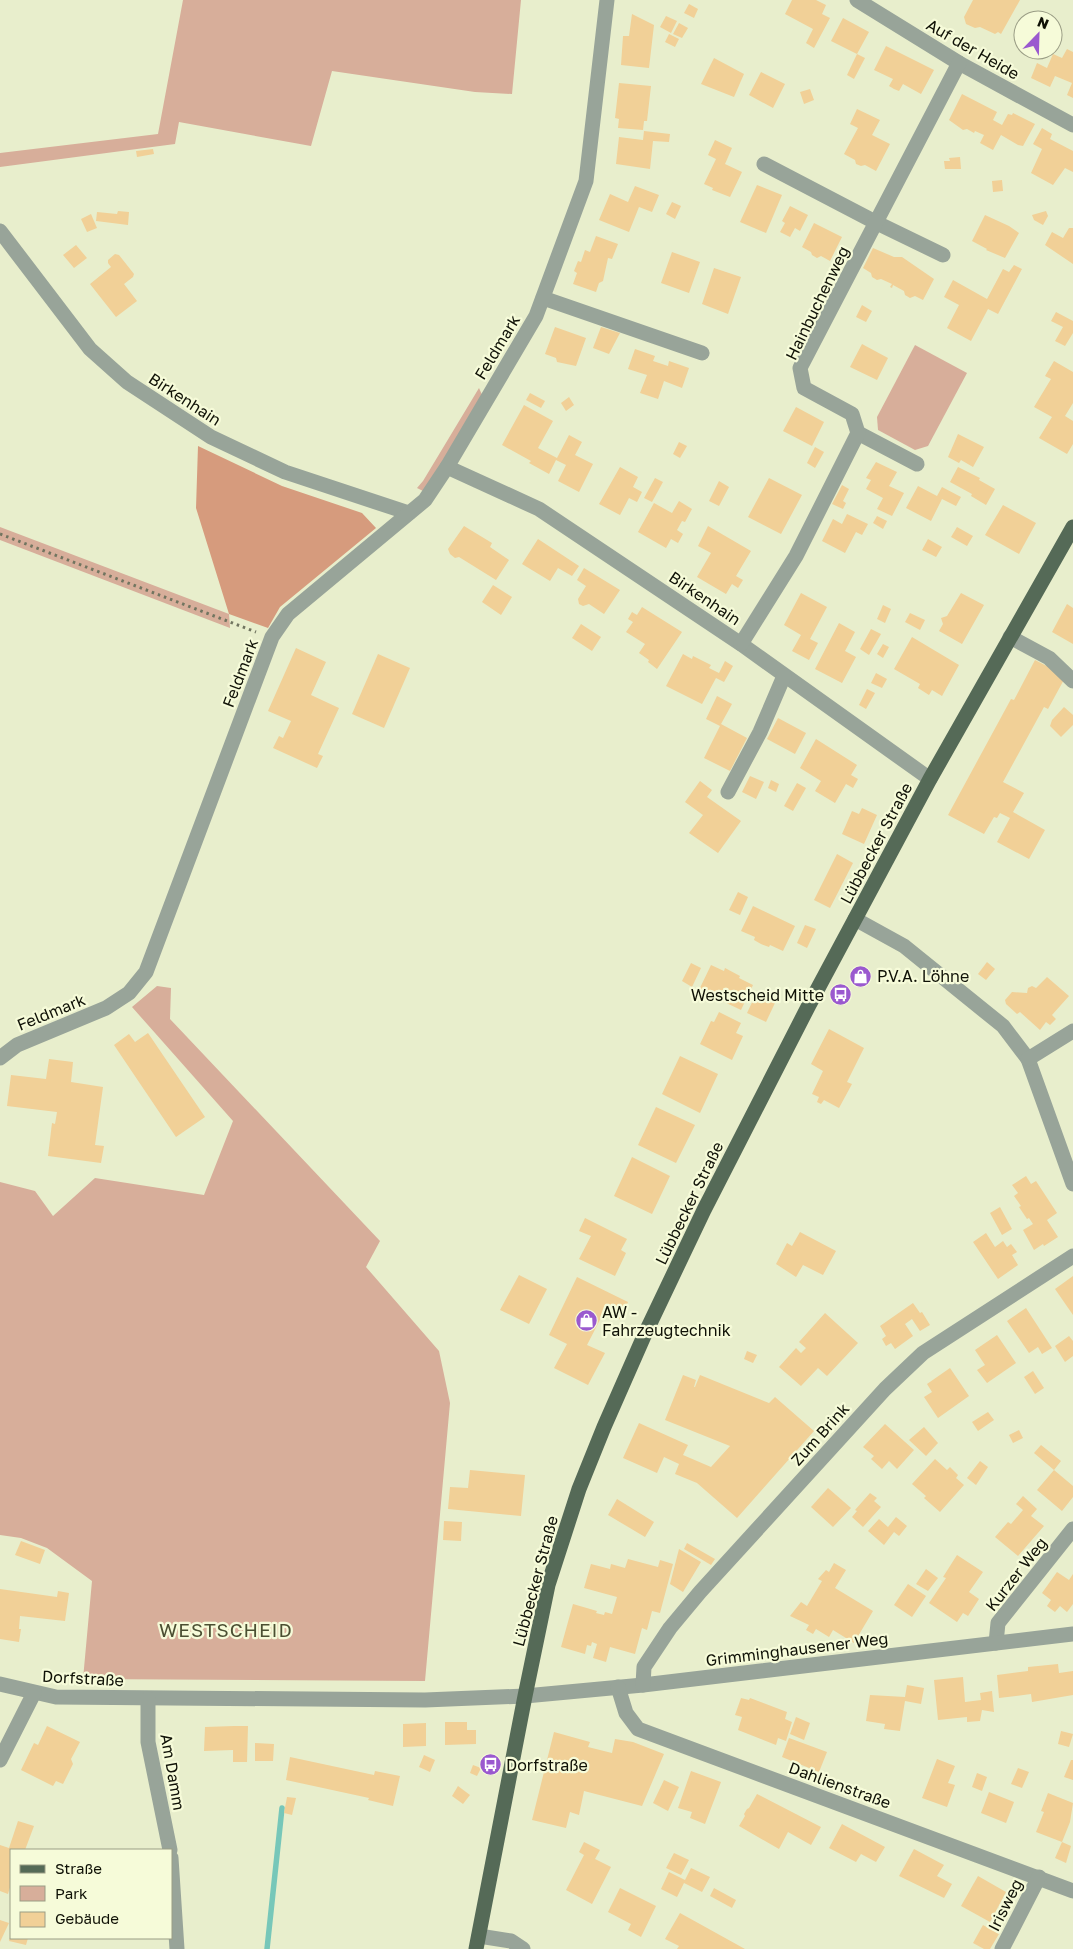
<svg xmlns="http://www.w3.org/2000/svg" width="1073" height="1949" font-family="'Golos Text',sans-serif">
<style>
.green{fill:#d7ae9a}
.forest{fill:#d69b7d}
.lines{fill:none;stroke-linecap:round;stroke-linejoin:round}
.stream{stroke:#77c7b9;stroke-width:5.5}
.building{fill:#f1d097}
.path{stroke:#717560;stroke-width:3;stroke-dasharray:2.5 4;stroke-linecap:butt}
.minor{stroke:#98a499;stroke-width:15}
.major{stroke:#556a57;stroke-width:15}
.labels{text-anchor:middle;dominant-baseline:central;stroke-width:4.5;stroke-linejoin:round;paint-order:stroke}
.street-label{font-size:16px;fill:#0f1106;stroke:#f6fbd9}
.poi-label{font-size:16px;fill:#0f1106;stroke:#f6fbd9;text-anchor:start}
.quarter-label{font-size:19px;letter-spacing:1px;fill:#4b4f32;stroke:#f6fbd9}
</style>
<rect width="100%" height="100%" fill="#e8eecc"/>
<g class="green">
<polygon points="183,0 521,0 512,94 475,92 332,71 311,146 179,122 175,144 0,167 0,153 158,134"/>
<polygon points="915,345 967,373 928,446 915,450 878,430 877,417"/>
<polygon points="479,388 483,397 425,492 417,488 423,481"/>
<polygon points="0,527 229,614 230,628 0,540"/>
<polygon points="157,986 171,988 170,1019 380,1241 366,1267 439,1351 450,1403 425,1681 83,1679 92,1581 47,1548 21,1538 0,1535 0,1182 35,1191 53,1216 95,1178 204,1195 233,1121 132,1007"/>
</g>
<polygon class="forest" points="198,446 282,486 362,513 376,528 280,607 268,628 229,614 196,508"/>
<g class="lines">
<polyline class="stream" points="267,1949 282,1808"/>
</g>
<g class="building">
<polygon points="792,0 816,0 826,5 822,14 830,18 814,48 806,43 813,29 785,14"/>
<polygon points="973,0 1020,0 1001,34 998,32 995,34 980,27 975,28 966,24 964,17"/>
<polygon points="689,4 698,9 694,18 684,13"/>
<polygon points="632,14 654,25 649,68 621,65 623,36 629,36"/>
<polygon points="666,16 677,21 671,33 660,27"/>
<polygon points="843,18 869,32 857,54 831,41"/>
<polygon points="679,23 688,28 682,38 673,34"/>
<polygon points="669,34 679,39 675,47 665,42"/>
<polygon points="886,46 934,70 921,94 903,84 899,91 894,89 889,86 893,79 874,70"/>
<polygon points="1067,49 1073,52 1073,98 1067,95 1072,83 1055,76 1050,87 1031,78 1037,63 1047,68 1053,54 1062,58"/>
<polygon points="857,54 865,58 854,79 847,75"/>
<polygon points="714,58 744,74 734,97 701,84"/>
<polygon points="761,72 785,84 773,108 749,95"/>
<polygon points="619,83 651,86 647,121 644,121 643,130 618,128 619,119 615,118"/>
<polygon points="810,89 814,100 804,104 800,92"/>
<polygon points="962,94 997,112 993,120 1002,125 1008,114 1012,115 1013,113 1035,124 1023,146 1018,145 1001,135 993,150 980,143 984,135 975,131 974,133 967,129 963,130 949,120"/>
<polygon points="857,109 880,120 872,135 890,144 876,171 865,165 861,166 856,164 855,160 844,154 858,128 850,124"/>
<polygon points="1042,128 1052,134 1050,139 1073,151 1073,172 1065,168 1053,185 1031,173 1042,149 1033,144"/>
<polygon points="644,131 670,134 669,142 653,141 650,169 616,164 619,137 643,140"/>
<polygon points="715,140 732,148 725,164 742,172 730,197 712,190 713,188 704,184 716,159 708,155"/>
<polygon points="153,149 154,154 137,157 136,151"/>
<polygon points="960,157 961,169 945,169 944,161 950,161 949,158"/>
<polygon points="1002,180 1003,191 993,192 992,181"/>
<polygon points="757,185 782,195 766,233 740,222"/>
<polygon points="635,186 659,195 652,212 639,207 629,232 599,220 610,194 628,202"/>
<polygon points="672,202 681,206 675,219 666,214"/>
<polygon points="790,206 808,215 800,231 795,228 790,237 780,232 785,223 782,221"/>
<polygon points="118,211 129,212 128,225 96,221 97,212 117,214"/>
<polygon points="1046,211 1048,216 1043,225 1034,220 1032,215"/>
<polygon points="91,214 97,228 87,232 81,219"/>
<polygon points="985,215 1009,226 1019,233 1005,258 986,250 987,249 972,241"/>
<polygon points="814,223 842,237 830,261 821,256 817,258 812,255 811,252 802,247"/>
<polygon points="1069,228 1073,228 1073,264 1045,245 1052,232 1063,238"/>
<polygon points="596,236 618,244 612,259 608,258 603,281 599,283 596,292 573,284 577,273 574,271 578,261 581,262 585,250 590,252"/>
<polygon points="76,245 87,258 74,268 63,255"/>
<polygon points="873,248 894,257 902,257 934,279 923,300 915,296 910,298 905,295 904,291 893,285 892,288 890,287 892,284 881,279 877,280 872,277 871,273 863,268"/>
<polygon points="672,252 700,262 689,293 661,283"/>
<polygon points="115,254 119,255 134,274 133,277 124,284 137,301 116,317 90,284 111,267 108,263 108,260"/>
<polygon points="1014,265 1022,269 998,314 988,309 971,341 947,328 959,305 944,297 953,280 987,299 1003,269 1009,272"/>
<polygon points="714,268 741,277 728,314 702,304"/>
<polygon points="862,305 872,311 866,322 856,317"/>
<polygon points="1056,312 1073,321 1073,333 1065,346 1055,341 1063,327 1051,321"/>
<polygon points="555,327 586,338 576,366 557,362 556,358 545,354"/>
<polygon points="601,327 620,333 609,354 593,348"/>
<polygon points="862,344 888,358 877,380 850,367"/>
<polygon points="635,349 655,356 653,361 668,366 669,361 689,368 682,388 664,381 658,399 640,393 647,375 628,369"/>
<polygon points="1054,361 1073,372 1073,403 1065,416 1073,421 1073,444 1067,454 1039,438 1052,417 1034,407 1051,379 1045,376"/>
<polygon points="530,393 545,401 541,408 526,400"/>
<polygon points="569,397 574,405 566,411 561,403"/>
<polygon points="524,405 553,421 538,448 557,458 569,435 582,442 575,455 593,464 579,492 558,481 566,465 556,460 549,474 529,463 531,461 502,445"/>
<polygon points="796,407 824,422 812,446 783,431"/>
<polygon points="958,434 984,447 973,467 961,460 959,463 948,457"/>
<polygon points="679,442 687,446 680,458 673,454"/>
<polygon points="815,447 824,452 815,468 807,463"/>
<polygon points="876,462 897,472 889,486 904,493 892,516 877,509 883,498 866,489 871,480 866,478"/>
<polygon points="620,467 638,477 633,487 642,492 637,502 629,498 620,515 599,504"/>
<polygon points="958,467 980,478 979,480 995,489 986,505 971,496 972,494 950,482"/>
<polygon points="655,478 663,482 652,502 644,498"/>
<polygon points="769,478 802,495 781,534 748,517"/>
<polygon points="719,481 729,487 719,506 709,501"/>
<polygon points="842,485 849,489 843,501 846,503 843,509 832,504"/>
<polygon points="918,486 937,496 942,487 961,497 956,506 942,499 931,521 906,508"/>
<polygon points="679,501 692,509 685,522 682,521 677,530 683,534 678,543 671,539 666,548 638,532 654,503 672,513"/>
<polygon points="1003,505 1036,523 1019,554 985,535"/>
<polygon points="847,514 868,524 862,535 856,532 845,553 822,541 833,519 842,524"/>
<polygon points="877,516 887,521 883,529 873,523"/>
<polygon points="464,526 492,543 490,547 509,560 496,580 459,557 455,558 450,554 448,549"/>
<polygon points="708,526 751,551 736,576 743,580 738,588 732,584 726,594 697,577 711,553 698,546"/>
<polygon points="957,527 973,536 967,546 951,537"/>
<polygon points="538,539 579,566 572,576 558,568 550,581 522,564"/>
<polygon points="928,539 942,547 936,557 922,550"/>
<polygon points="584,568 620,590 604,614 589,604 583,606 579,604 578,599 586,586 577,580"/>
<polygon points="493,585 512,597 501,615 482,602"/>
<polygon points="801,593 827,607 810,639 818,643 809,660 792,651 801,635 784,625"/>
<polygon points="961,593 984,605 962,644 939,631 943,624 941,618 947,616"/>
<polygon points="1067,604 1073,608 1073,644 1052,632"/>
<polygon points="883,605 891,609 885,623 877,619"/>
<polygon points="642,607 682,632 657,669 648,662 649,660 639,653 645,644 626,632 633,622 628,619 632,612 637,615"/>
<polygon points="910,613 925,620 920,630 905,622"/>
<polygon points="839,623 855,632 845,651 856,657 842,683 815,669"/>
<polygon points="581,624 601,637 592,651 572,638"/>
<polygon points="871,629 881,634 869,655 860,649"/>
<polygon points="912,637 959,665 942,696 932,690 929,695 918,688 920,684 894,669"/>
<polygon points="883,644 889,647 883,658 877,654"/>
<polygon points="296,648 326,662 311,695 339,708 318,754 323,756 317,768 273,748 279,736 283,738 291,721 268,711"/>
<polygon points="378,654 410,668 384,728 352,714"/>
<polygon points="683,654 692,659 693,656 711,665 709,668 719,673 725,661 733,666 724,682 716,678 702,704 666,686"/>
<polygon points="1035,660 1066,676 1048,709 1044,707 1003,782 1024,793 1013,812 1045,830 1029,859 997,842 1010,818 1000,813 997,818 994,817 984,834 948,815 1011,699 1014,700"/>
<polygon points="876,673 887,679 882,688 871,683"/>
<polygon points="867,689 875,693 866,709 859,705"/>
<polygon points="717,696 732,704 721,724 747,738 730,771 704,758 720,726 706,719"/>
<polygon points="1064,707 1073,715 1073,725 1061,737 1050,726 1052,720"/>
<polygon points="778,718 806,733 795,754 767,739"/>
<polygon points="816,739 857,765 851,775 858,779 853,788 846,784 835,803 815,791 821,781 800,768"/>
<polygon points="750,776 764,782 756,799 742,792"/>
<polygon points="771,780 779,784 776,792 768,788"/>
<polygon points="700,781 712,790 707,797 741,821 718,853 689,833 703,815 685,802"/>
<polygon points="797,783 806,788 793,811 784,806"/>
<polygon points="862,808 877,815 864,844 842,834 852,811 859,814"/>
<polygon points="837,854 853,863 830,908 814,900"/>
<polygon points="738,892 748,897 740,915 729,910"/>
<polygon points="753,906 795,926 783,951 770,945 769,947 761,944 754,940 755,937 741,931"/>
<polygon points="805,925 816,929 807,948 797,943"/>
<polygon points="987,962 995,969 986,980 978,974"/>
<polygon points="691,963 701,968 692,987 682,981"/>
<polygon points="711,965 724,971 725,968 740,976 739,978 753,985 741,1010 699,990"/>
<polygon points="1047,977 1069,996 1052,1015 1056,1019 1050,1025 1046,1022 1040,1030 1020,1012 1017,1014 1006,1004 1005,1000 1012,992 1027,993 1028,988 1032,986 1036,988"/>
<polygon points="756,994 775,1003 766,1022 747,1013"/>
<polygon points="719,1012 741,1023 736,1033 743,1036 732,1060 700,1044 711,1021 714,1022"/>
<polygon points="829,1029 864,1048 847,1082 852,1084 839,1108 824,1100 821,1104 817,1102 819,1097 812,1094 823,1071 811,1064"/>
<polygon points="148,1033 205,1117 176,1137 114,1045 129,1034 135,1042"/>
<polygon points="680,1056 718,1074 700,1113 662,1094"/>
<polygon points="49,1059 73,1062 71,1082 103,1087 95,1145 104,1146 101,1163 48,1156 52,1123 55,1124 57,1112 7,1106 11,1075 46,1079"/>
<polygon points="656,1107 695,1125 676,1163 638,1145"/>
<polygon points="632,1157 670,1176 652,1214 614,1196"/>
<polygon points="1026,1176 1031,1184 1036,1181 1057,1213 1047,1220 1058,1237 1044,1246 1043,1244 1034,1250 1023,1230 1033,1224 1029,1218 1027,1219 1019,1207 1021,1206 1014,1196 1018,1193 1012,1185"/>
<polygon points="1000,1207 1012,1229 1002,1235 990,1213"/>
<polygon points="585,1218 627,1239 621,1250 626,1253 615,1276 579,1259 591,1236 579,1231"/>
<polygon points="800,1232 836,1251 823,1275 803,1265 796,1277 776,1264 787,1243 792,1246"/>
<polygon points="986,1233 995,1247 1003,1241 1007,1247 1011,1244 1017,1252 1012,1255 1018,1265 998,1279 973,1242"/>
<polygon points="519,1275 547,1289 529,1324 500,1310"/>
<polygon points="1073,1276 1073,1315 1055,1289"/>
<polygon points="577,1277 628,1302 620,1319 604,1312 587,1345 605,1353 588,1385 554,1368 567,1344 549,1335"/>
<polygon points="913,1303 920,1313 922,1312 930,1325 920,1331 912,1319 905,1324 913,1336 895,1349 891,1343 886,1346 882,1339 886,1336 880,1326"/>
<polygon points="1026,1308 1052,1348 1042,1354 1038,1347 1029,1353 1007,1321"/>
<polygon points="825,1313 858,1343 827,1376 818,1368 801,1386 779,1367 796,1348 801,1353 806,1348 799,1342"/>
<polygon points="997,1335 1016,1363 987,1383 977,1370 985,1365 975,1350"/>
<polygon points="1069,1336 1073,1341 1073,1356 1065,1362 1055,1346"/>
<polygon points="747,1351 757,1355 753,1363 744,1359"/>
<polygon points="950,1368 969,1396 938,1418 924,1397 932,1392 927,1384"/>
<polygon points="1033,1371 1044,1388 1035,1394 1024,1377"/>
<polygon points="683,1375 696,1380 694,1387 695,1387 700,1375 769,1403 775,1397 814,1431 737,1518 697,1483 675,1474 679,1464 664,1457 657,1473 623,1458 639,1423 688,1445 683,1455 711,1467 730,1446 665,1420"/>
<polygon points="988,1412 994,1420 978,1431 972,1422"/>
<polygon points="885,1424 914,1450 897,1469 889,1461 882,1469 871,1459 874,1456 863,1447"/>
<polygon points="924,1427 938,1443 926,1456 909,1440"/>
<polygon points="1019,1430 1023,1438 1013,1443 1009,1435"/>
<polygon points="1041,1445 1061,1461 1054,1470 1073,1486 1073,1497 1062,1511 1037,1490 1054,1470 1034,1453"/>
<polygon points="935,1459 947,1470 950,1467 958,1475 956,1478 964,1485 940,1512 924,1498 926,1496 912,1484"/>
<polygon points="980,1461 988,1467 976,1485 967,1478"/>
<polygon points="470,1470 525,1475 521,1516 448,1509 450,1487 468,1488"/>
<polygon points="828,1488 851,1508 833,1527 811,1507"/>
<polygon points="870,1493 877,1498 874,1501 881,1507 863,1527 852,1517 857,1511 855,1510"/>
<polygon points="1023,1496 1037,1509 1031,1516 1044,1526 1018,1556 995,1537 1008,1522 1011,1524 1023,1510 1016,1504"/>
<polygon points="617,1499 654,1522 645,1537 608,1515"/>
<polygon points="896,1517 907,1526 899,1536 894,1532 884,1545 868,1531 879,1519 888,1527"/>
<polygon points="444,1521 462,1522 461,1541 443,1540"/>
<polygon points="21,1541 45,1550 40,1564 15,1555"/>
<polygon points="687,1543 715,1559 711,1565 684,1549"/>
<polygon points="679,1549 701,1562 683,1592 670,1584"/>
<polygon points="957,1555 983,1572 969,1592 979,1599 968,1616 963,1613 957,1622 929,1603 946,1578 943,1577"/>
<polygon points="628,1559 658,1567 660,1560 673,1564 660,1613 652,1611 647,1630 642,1628 635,1654 610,1647 606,1662 593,1658 597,1644 592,1642 591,1646 587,1645 585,1654 561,1647 573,1604 597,1611 596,1613 604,1615 605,1612 612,1614 617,1597 584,1588 591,1564 610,1569 611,1564 625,1568"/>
<polygon points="834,1563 846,1570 835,1588 873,1611 854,1643 833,1630 829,1637 816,1629 813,1634 806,1630 809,1625 790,1616 801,1602 807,1606 822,1581 818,1579 826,1570 829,1572"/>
<polygon points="926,1569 938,1578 928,1591 916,1584"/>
<polygon points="1057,1572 1069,1580 1073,1574 1073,1604 1067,1612 1060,1606 1055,1612 1047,1606 1051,1600 1042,1593"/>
<polygon points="908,1584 926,1596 912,1617 894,1605"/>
<polygon points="0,1589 57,1597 58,1591 69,1593 65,1621 20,1616 19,1629 21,1629 19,1642 0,1639"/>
<polygon points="1058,1664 1059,1673 1073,1671 1073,1695 1032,1702 1031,1694 999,1698 997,1675 1028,1671 1028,1667"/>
<polygon points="963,1677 965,1702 981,1700 980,1693 992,1691 994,1712 982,1710 980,1721 967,1722 967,1717 938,1720 934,1680"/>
<polygon points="907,1685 924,1688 921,1704 905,1701 900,1731 884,1729 885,1724 866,1721 870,1695 905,1697"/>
<polygon points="741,1698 749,1700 750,1698 787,1712 785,1719 792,1722 786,1741 778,1738 776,1745 738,1730 742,1717 735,1715"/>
<polygon points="796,1717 810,1723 804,1740 790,1734"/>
<polygon points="445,1722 467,1722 467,1730 476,1730 476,1744 445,1745"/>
<polygon points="426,1723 426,1746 403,1747 403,1724"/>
<polygon points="47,1726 80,1742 71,1759 73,1764 63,1784 56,1781 53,1786 21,1770 34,1743 38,1745"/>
<polygon points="234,1726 248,1726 247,1762 233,1762 233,1750 204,1751 205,1727"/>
<polygon points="1061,1731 1073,1734 1069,1747 1058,1744"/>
<polygon points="554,1732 590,1742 588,1747 612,1753 615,1739 633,1742 664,1754 642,1806 584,1791 579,1815 570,1812 566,1828 532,1820"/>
<polygon points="789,1738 827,1752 819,1772 782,1757"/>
<polygon points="255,1743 274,1744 273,1761 255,1761"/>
<polygon points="424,1755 435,1760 430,1772 419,1767"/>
<polygon points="290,1757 374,1775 375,1771 400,1776 393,1806 368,1800 369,1798 286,1780"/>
<polygon points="937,1759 955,1766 948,1783 955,1785 947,1807 922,1798"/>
<polygon points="1071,1760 1073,1760 1073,1780 1064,1777"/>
<polygon points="473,1765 481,1768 477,1776 470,1773"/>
<polygon points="1018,1768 1029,1772 1022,1788 1011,1784"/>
<polygon points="691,1771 721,1782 705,1824 690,1818 692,1812 678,1808"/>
<polygon points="977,1773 987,1777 982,1791 972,1787"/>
<polygon points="664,1780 679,1787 668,1811 653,1803"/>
<polygon points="458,1786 470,1795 463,1804 452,1796"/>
<polygon points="989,1792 1014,1802 1006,1823 981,1813"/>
<polygon points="1048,1793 1073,1803 1070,1822 1062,1842 1036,1832 1044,1812 1041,1811"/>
<polygon points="757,1794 821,1827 811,1845 788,1832 779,1849 739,1826 745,1816 744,1814 747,1809 749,1808"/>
<polygon points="287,1797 296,1798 292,1815 284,1813"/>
<polygon points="18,1821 34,1826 25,1850 11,1850 11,1884 8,1894 0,1891 0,1845 9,1848"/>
<polygon points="842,1824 885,1847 876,1862 861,1854 856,1862 829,1848"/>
<polygon points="584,1842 600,1850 595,1859 611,1867 592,1904 566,1890 584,1855 579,1852"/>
<polygon points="1062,1842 1071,1846 1066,1863 1055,1858"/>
<polygon points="914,1849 944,1865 937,1876 952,1884 944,1898 899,1876"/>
<polygon points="674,1853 689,1860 681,1875 666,1868"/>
<polygon points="691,1868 710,1877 702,1892 684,1883 677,1897 661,1889 669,1872 685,1880"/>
<polygon points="978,1876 1006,1892 990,1922 961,1906"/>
<polygon points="620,1888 656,1906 641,1937 628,1930 631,1924 608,1912"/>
<polygon points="714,1888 736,1900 732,1908 710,1896"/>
<polygon points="680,1913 745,1949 677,1949 679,1946 665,1939"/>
<polygon points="0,1920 9,1923 0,1942"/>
<polygon points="983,1925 999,1934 990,1949 984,1949 973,1943"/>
<polygon points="11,1934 11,1938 28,1938 26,1945 9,1941"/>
</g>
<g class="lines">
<polyline class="path" points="0,534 256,632"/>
<g class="minor">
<polyline points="857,0 959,63 1073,125"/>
<polyline points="764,164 877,223 943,255"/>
<polyline points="0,231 90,349 127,382 211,437 285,472 409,513"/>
<polyline points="543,298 702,353"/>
<polyline points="858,433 917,464"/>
<polyline points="447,467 539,509 741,644 930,779"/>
<polyline points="1010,637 1049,658 1073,681"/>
<polyline points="741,644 796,556 858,433 852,414 804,388 800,368 959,63"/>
<polyline points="728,792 760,732 784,676"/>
<polyline points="855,919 904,946 1003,1026 1028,1059 1073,1184"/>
<polyline points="0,1058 17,1045 106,1008 129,993 146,972 272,637 288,614 425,500 447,467 536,316 586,181 607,0"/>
<polyline points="1028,1059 1073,1031"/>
<polyline points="996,1643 998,1623 1073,1529"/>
<polyline points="0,1684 56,1697 425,1700 525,1696 643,1685 1073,1634"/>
<polyline points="643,1685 644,1667 670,1628 700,1592 885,1389 923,1353 1073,1256"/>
<polyline points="618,1687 626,1713 638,1729 1073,1891"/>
<polyline points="148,1699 148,1742 170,1850"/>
<polyline points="0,1760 34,1693"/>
<polyline points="171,1858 177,1949"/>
<polyline points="479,1936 511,1941 523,1949"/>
<polyline points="1002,1949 1039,1877"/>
</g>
<polyline class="major" points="476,1949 525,1696 548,1585 579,1489 604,1427 644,1336 704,1210 809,1005 930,779 1073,527"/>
</g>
<defs>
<symbol id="shop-disc" viewBox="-11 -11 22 22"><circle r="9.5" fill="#9a59cf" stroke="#f6fbd9"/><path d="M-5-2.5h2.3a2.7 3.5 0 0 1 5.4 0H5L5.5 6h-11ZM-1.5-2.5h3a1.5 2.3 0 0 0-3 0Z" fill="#fff"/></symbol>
<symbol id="bus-disc" viewBox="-11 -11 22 22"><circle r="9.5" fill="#9a59cf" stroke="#f6fbd9"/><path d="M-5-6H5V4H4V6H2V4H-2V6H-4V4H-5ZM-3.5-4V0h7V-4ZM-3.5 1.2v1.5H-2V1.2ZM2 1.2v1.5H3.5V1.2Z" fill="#fff"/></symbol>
</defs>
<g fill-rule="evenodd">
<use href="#shop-disc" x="848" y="964" width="25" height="25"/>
<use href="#bus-disc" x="828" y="982" width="25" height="25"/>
<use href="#shop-disc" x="574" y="1308" width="25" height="25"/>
<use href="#bus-disc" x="478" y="1752" width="25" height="25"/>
</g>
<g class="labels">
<g class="street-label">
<text transform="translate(973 49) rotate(30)">Auf der Heide</text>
<text transform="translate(817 303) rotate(-64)">Hainbuchenweg</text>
<text transform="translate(497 347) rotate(-59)">Feldmark</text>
<text transform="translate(185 399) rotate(33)">Birkenhain</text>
<text transform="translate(705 598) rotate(34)">Birkenhain</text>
<text transform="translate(240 673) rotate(-69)">Feldmark</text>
<text transform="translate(876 843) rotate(-62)">Lübbecker Straße</text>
<text transform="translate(51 1012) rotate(-22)">Feldmark</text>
<text transform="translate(689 1203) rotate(-64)">Lübbecker Straße</text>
<text transform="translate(820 1434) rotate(-48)">Zum Brink</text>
<text transform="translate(1016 1574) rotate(-52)">Kurzer Weg</text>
<text transform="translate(535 1581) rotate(-75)">Lübbecker Straße</text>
<text transform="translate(797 1649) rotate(-7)">Grimminghausener Weg</text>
<text transform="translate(83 1678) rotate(3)">Dorfstraße</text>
<text transform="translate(173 1772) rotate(80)">Am Damm</text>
<text transform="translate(840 1785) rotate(20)">Dahlienstraße</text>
<text transform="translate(1005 1905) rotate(-63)">Irisweg</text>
</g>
<g class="poi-label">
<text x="877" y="976">P.V.A. Löhne</text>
<text x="824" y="995" text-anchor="end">Westscheid Mitte</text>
<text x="602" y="1312">AW -<tspan x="602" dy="18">Fahrzeugtechnik</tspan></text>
<text x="506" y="1765">Dorfstraße</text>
</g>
<g class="quarter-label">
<text x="226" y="1629">WESTSCHEID</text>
</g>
</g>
<rect x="10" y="1849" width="162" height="90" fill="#f6fbd9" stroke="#9a9d85"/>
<rect x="20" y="1865" width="25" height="8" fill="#556a57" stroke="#9a9d85"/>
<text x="55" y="1874" font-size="15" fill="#0f1106">Straße</text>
<rect x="20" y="1886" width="25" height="15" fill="#d7ae9a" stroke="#9a9d85"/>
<text x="55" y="1899" font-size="15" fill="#0f1106">Park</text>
<rect x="20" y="1912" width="25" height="15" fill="#f1d097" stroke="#9a9d85"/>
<text x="55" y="1924" font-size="15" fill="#0f1106">Gebäude</text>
<g transform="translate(1038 35) rotate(23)"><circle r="24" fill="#f6fbd9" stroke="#9a9d85"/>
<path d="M0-4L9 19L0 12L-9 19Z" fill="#9a59cf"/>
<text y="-8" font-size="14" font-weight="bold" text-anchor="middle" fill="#0f1106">N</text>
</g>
</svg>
